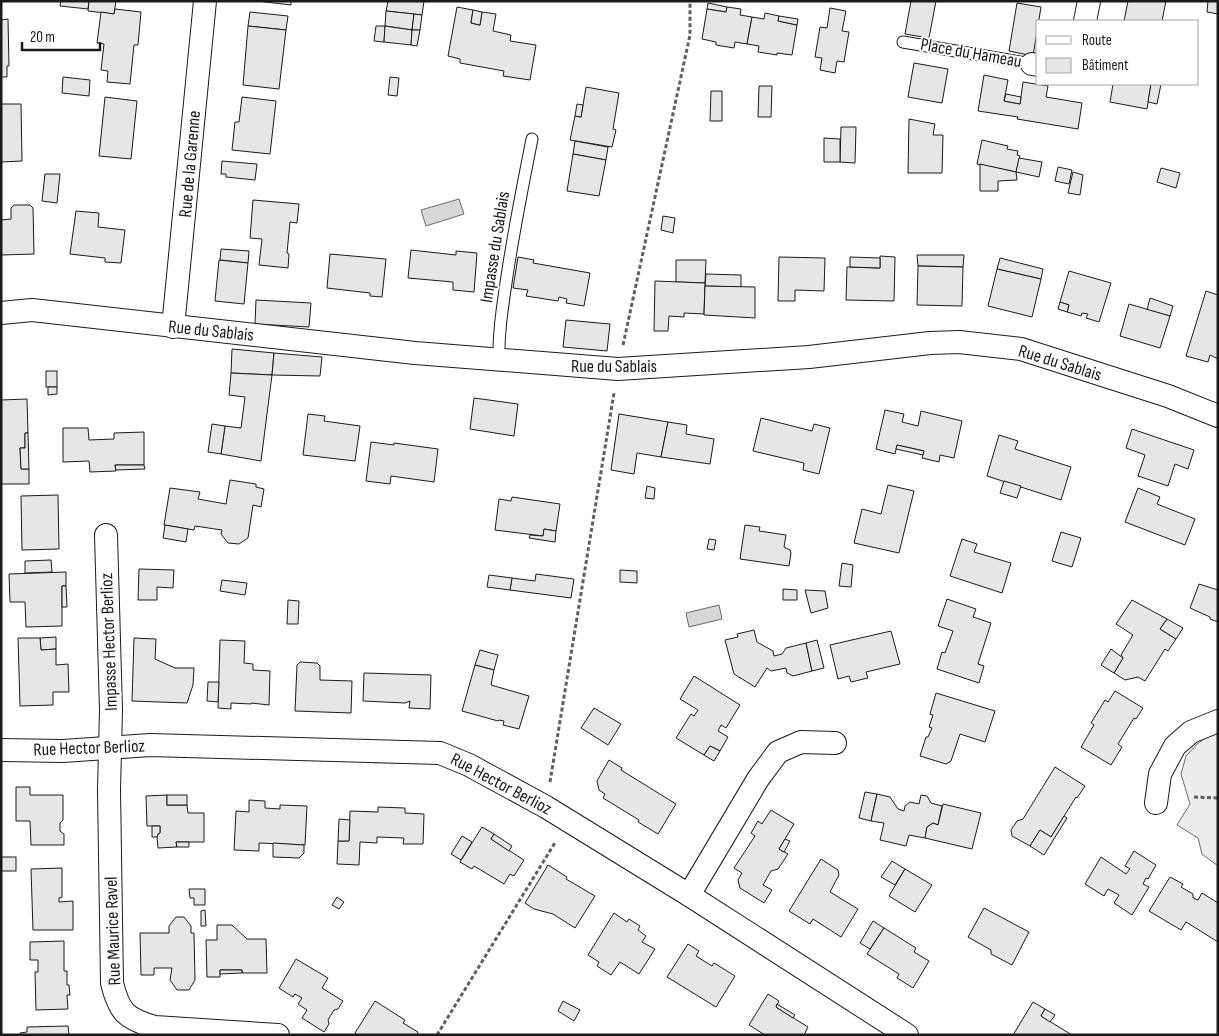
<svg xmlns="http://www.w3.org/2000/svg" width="1219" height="1036" font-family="'Sofia Sans Condensed',sans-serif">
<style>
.built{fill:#ededed;stroke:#6a6a6a}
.water{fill:#d7d7d7;stroke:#6a6a6a}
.building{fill:#e6e6e6;stroke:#1a1a1a}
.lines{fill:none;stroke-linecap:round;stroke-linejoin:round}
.lane-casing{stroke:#1a1a1a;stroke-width:13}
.street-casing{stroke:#1a1a1a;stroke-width:24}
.path{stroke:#5f5f5f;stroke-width:3;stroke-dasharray:4 2.5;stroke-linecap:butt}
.lane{stroke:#fff;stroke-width:11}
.street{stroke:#fff;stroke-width:22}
.labels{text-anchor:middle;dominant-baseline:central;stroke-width:4;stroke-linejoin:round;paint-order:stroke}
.street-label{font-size:18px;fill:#1a1a1a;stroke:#fff}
</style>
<rect width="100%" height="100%" fill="#fff"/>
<polygon class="built" points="1218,734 1218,866 1202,854 1198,838 1177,825 1190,804 1181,774 1186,756 1197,744 1210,735"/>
<g class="water">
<polygon points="459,199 464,214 426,226 421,210"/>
<polygon points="719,605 722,619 689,627 686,613"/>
</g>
<g class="building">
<polygon points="61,1 89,1 88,9 60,6"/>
<polygon points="89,1 116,1 114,14 88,11"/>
<polygon points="257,1 291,1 291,5"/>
<polygon points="388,1 424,1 422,15 386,11"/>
<polygon points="911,1 936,1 929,38 905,34"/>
<polygon points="1128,1 1166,1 1162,21 1124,21"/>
<polygon points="1208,1 1218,1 1218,14 1207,12"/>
<polygon points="708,3 727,7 726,12 707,9"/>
<polygon points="1017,3 1041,7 1033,56 1009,51"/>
<polygon points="457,7 473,10 471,23 480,25 482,12 496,14 493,31 511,35 510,41 536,45 530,80 503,76 504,71 460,63 460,59 448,56"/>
<polygon points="727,7 741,9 740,15 752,17 747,44 735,42 734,48 716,45 716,42 702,39 707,9 726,12"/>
<polygon points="830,8 846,11 842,31 849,32 844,62 837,61 835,73 820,70 822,58 815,57 820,27 827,28"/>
<polygon points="115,9 141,12 138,45 134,45 130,84 107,82 108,71 101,70 104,44 97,43 101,12 114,14"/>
<polygon points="473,10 482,12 480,25 471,23"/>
<polygon points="386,11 414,14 412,30 385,26"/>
<polygon points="250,12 288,16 286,30 248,26"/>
<polygon points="765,13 779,16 778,21 797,25 792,55 777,53 777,55 758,52 759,46 747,44 752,17 764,19"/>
<polygon points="414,14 422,15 420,30 412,30"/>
<polygon points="779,16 798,19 797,25 778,21"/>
<polygon points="8,19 9,66 7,66 7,77 1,77 1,20"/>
<polygon points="248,26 286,30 279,89 243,85"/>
<polygon points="376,26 385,26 384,42 374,41"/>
<polygon points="385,26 412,30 411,45 384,42"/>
<polygon points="412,30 420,30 417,46 411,45"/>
<polygon points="914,63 948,69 942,103 908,97"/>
<polygon points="984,75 1008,80 1004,101 1020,104 1023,82 1048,86 1046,97 1082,103 1078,129 1017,119 1018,117 978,111"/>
<polygon points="63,77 90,80 89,96 62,93"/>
<polygon points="390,77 399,78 397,96 388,95"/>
<polygon points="1113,84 1151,84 1147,109 1110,102"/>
<polygon points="1151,84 1161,84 1157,104 1148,102"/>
<polygon points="759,86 772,86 771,117 758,117"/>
<polygon points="586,87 619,93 613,129 616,130 612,147 570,140 575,116 581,117"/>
<polygon points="711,91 722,91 722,121 710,121"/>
<polygon points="1006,94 1021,97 1020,104 1004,101"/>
<polygon points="105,97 137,101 131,159 99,156"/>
<polygon points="242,97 276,101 270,154 232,150 235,122 239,122"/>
<polygon points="1,104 21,104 22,161 1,162"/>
<polygon points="577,104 583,105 581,117 575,116"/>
<polygon points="909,119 935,124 933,135 943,135 942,173 908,173"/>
<polygon points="841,127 856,127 855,163 840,162"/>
<polygon points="824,138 840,139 840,162 824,162"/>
<polygon points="982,140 1008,146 1007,149 1018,151 1017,155 1020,156 1016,172 977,164"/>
<polygon points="575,141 608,147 606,160 573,154"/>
<polygon points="573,154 606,160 599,196 567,191"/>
<polygon points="1019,158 1042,162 1039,177 1016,172"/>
<polygon points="222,161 257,164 255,180 226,177 226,174 221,174"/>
<polygon points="980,164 1016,172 1017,180 998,181 998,191 980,191"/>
<polygon points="1058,167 1072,170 1069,184 1055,181"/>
<polygon points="1161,168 1180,173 1176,188 1157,182"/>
<polygon points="1073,172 1083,175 1080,195 1068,193"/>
<polygon points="45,174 60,174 57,203 42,201"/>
<polygon points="253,200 299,204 297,223 290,222 287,253 289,254 288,268 259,265 262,239 250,238"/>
<polygon points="14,205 30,205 33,208 34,254 1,255 1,220 11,219 11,208"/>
<polygon points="76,211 99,213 98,227 125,230 121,263 105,262 105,258 70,254"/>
<polygon points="663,216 675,218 673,233 661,230"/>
<polygon points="221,249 249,251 248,263 220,260"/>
<polygon points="411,250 456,255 456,251 477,253 474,292 453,290 453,282 408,278"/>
<polygon points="330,254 386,259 382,297 370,296 370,293 327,288"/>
<polygon points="917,255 964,255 963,267 918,266"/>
<polygon points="880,256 895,257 894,301 846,300 847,267 880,268"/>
<polygon points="518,257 534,260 533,263 590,273 584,306 566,303 567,299 559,297 558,301 526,296 528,290 513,288"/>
<polygon points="779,257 825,258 824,291 795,290 795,301 778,301"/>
<polygon points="850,257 880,258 880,268 850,267"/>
<polygon points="1000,258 1043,269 1041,279 997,269"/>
<polygon points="219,260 248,263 244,304 215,301"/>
<polygon points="676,260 706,260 705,283 676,282"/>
<polygon points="918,266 963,267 962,306 917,305"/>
<polygon points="997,269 1041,279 1032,317 988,306"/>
<polygon points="1069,271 1111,283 1099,322 1086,318 1088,314 1082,313 1081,316 1067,312 1069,305 1060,302"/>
<polygon points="706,274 741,275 741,287 705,286"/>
<polygon points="655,281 705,283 704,314 684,313 684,317 669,316 668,331 654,331"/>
<polygon points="705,286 755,287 755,318 704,315"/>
<polygon points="1206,291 1218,295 1218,359 1210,355 1208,362 1186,356"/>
<polygon points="1150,298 1173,306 1170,316 1147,310"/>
<polygon points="256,300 311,303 309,327 255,324"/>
<polygon points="1060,302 1069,305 1067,312 1058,309"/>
<polygon points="1129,304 1170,316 1160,348 1120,336"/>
<polygon points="566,320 610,324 607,351 563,347"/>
<polygon points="232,349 274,353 272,375 231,373"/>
<polygon points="274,353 322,357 320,376 272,375"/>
<rect x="46" y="371" width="11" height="16"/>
<polygon points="231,373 272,375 261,461 221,454 225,426 241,428 245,397 229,395"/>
<polygon points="48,387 57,387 57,394 48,395"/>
<polygon points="474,398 518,404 514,436 470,429"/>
<polygon points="27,399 28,433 25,433 25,448 20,448 21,469 29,469 29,484 1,484 1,400"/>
<polygon points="885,410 904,414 902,422 918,426 921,411 962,421 954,458 940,455 939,462 922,458 924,451 897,445 895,454 876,449"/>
<polygon points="308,414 325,416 324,421 360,426 355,461 303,455"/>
<polygon points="619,414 668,422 661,457 637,453 634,474 611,470"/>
<polygon points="761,418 812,431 814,424 830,428 819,474 803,470 804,463 753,451"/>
<polygon points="668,422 687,425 686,434 714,439 710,464 661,457"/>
<polygon points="212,424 225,426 221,454 208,452"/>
<polygon points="63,428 88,428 89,440 114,439 114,433 144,432 144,465 115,465 116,471 90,472 89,461 63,462"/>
<polygon points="1132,429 1194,450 1188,469 1175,464 1168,486 1138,476 1145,455 1126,448"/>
<polygon points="25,433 28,433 29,469 21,469 20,448 25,448"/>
<polygon points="999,435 1018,441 1015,449 1071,467 1061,500 987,476"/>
<polygon points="371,442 394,445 394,443 438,449 434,482 391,476 390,484 366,481"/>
<polygon points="897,445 924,451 923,455 896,449"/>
<polygon points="115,465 144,465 145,469 116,470"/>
<polygon points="230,480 256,484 256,487 264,489 261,507 253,505 248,538 239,544 228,543 221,534 222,530 195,526 194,530 164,525 170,488 200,492 198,499 226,504"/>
<polygon points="1004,481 1021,486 1017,498 1000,493"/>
<polygon points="888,485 914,491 899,553 854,543 862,509 881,514"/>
<polygon points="647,486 655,488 654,499 645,498"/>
<polygon points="1138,488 1160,497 1157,504 1195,519 1185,545 1125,522"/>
<polygon points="58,495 59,549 22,550 21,496"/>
<polygon points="512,497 560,504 556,531 544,529 543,536 495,530 499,499 511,501"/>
<polygon points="165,525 188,529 186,542 163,538"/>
<polygon points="745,525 760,527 759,531 786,535 784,547 790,550 791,553 789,566 740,559"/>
<polygon points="544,529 556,531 555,542 529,538 530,535 543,536"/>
<polygon points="1061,532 1081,538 1072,567 1052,561"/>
<polygon points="709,539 716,540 714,550 707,549"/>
<polygon points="962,539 977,544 974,552 1011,563 1002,593 950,576"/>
<polygon points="51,560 52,572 25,573 25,561"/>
<polygon points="842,563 853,565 851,587 839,586"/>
<polygon points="139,569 174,570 173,588 157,587 157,600 138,600"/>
<polygon points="620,570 637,571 637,583 620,582"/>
<polygon points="66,572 66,586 62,586 62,626 26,627 25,602 10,602 9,574"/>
<polygon points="536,574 574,579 571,598 510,590 512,578 535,581"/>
<polygon points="489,575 512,578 510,590 487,587"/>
<polygon points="222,580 247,583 245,595 220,591"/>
<polygon points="1199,584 1218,590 1218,622 1210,619 1210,617 1190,608"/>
<polygon points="62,586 66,586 67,607 62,607"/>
<polygon points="783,589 797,590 797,600 783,600"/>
<polygon points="805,590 825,591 828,608 811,613"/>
<polygon points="947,599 976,609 973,617 991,623 978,664 984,666 979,683 937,669 942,652 945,653 953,631 938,626"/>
<polygon points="288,600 299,601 298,624 287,624"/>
<polygon points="1132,600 1167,619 1160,629 1176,639 1168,651 1165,649 1145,681 1138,677 1125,680 1114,673 1123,658 1121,655 1133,635 1116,624"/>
<polygon points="1167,619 1183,628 1176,639 1160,629"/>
<polygon points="754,630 757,642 773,651 774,656 782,654 786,648 806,643 812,671 793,676 787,673 786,668 771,671 767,668 755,687 734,674 725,640 738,637 737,634"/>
<polygon points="891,631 900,664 866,672 868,678 851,682 849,676 838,679 830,645"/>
<polygon points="56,637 56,649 41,650 40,638"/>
<polygon points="18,638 40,638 41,650 56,649 56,665 68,664 69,692 53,692 53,705 20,706"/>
<polygon points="134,638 156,639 155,659 175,668 194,668 193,685 187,703 132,701"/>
<polygon points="220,640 245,641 244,663 253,664 253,670 270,671 269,705 251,703 251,704 231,703 231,709 218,708"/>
<polygon points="817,640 824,668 812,671 806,643"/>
<polygon points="1111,649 1123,658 1114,673 1101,665"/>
<polygon points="480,650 498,655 494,670 475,665"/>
<polygon points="300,662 317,663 320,666 320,680 352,681 351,713 295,711 297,665"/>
<polygon points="475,665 494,670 491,685 529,696 519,729 503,725 504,721 499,720 498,721 462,711"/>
<polygon points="364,673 431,675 430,709 409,708 410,701 405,703 363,701"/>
<polygon points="694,676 740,705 726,728 721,725 718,731 728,737 720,751 710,746 704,755 676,738 691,714 694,716 698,710 680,699"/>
<polygon points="208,682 219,682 218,702 207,701"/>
<polygon points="1115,691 1143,708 1136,719 1134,718 1118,744 1122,747 1111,765 1081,747 1094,725 1091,723 1105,700 1108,702"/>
<polygon points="936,693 995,711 985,742 960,734 951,761 946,764 920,756 926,737 928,737 932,728 929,727 933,715 930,714"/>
<polygon points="594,708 621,724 608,745 581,728"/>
<polygon points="710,746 720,751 714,761 704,755"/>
<polygon points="609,760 622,768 621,770 676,804 658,834 638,822 639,820 603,798 605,794 599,790 597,781"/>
<polygon points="1055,767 1085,786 1077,798 1076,797 1051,837 1040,830 1030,846 1012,836 1011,830 1017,821 1023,819"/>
<polygon points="16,787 30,787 30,795 63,795 63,820 60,823 60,831 64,834 64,845 31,845 30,821 16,821"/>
<polygon points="865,792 877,794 871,821 859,818"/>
<polygon points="877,794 890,797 898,809 904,811 905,806 910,802 919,804 921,795 927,796 931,803 942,806 938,825 933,823 927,827 925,838 909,835 906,846 880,840 884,823 871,821"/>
<polygon points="167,795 167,805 187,805 188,813 204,813 204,842 176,842 177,847 158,848 157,837 158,834 160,833 160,826 147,826 146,796"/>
<rect x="167" y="795" width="20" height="10"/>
<polygon points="249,800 265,801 265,808 280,809 280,805 307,806 305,845 259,843 259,851 234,850 236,811 249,812"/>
<polygon points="943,804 981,813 972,849 925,838 927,827 933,823 938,825"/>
<polygon points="378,807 405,808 405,813 424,814 423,844 403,844 404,838 377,837 377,843 360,842 359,865 337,864 338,841 349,841 350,811 378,812"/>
<polygon points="771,810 794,824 779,849 788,854 778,869 771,871 763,885 772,890 764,903 740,888 738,880 742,873 734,868 755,836 751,833 758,821 762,824"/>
<polygon points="1064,816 1067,818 1044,855 1030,846 1040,830 1051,837"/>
<polygon points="339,819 350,820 349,841 338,841"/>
<polygon points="152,826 160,826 160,833 158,834 157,837 152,837"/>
<polygon points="482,827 494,834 491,839 524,860 514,876 510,874 504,884 474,866 472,869 460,862"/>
<polygon points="494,834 512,846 509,851 491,839"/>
<polygon points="462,836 472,842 461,860 451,854"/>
<polygon points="785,839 790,841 784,852 779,849"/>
<polygon points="176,842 189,842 189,847 177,847"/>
<polygon points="273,843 304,845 304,853 299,858 273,857"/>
<polygon points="1134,851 1156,865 1148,879 1146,878 1143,884 1149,887 1132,915 1114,903 1119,895 1108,889 1104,896 1085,884 1101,857 1126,874 1130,869 1125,866"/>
<rect x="1" y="857" width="15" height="14"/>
<polygon points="821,859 838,870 839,875 830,892 858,909 841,937 813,919 810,924 789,911"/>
<polygon points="892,861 905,869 895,885 881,877"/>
<polygon points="548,865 567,877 566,879 595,896 575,928 553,914 534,909 525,903"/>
<polygon points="62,868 62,897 59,898 59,902 73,901 73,930 33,930 31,869"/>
<polygon points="905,869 932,885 915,912 889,896"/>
<polygon points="1170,877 1183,884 1181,887 1193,894 1193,898 1198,900 1202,893 1218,903 1218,942 1186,922 1181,930 1149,911"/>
<polygon points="189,889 205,889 205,905 194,905 194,898 190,898"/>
<polygon points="337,897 344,902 339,909 332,905"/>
<polygon points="984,908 1029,932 1012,965 991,954 991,950 968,937"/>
<polygon points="205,910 206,926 201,926 201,911"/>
<polygon points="614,913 627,922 629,919 640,926 638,930 646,936 642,942 655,949 639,974 620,962 611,975 597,966 599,962 588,955"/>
<polygon points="176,917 184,917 191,926 191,933 194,933 195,980 189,990 177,990 170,980 172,968 154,968 154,975 141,975 140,933 169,933 169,926"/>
<polygon points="873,921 884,928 870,949 860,943"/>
<polygon points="217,925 232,925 247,939 266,939 267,973 242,973 242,970 220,970 220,977 207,977 206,940 217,940"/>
<polygon points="884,928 916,948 914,952 929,961 913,988 897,978 899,974 867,954"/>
<polygon points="64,941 64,971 67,971 67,985 69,985 70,995 67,995 68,1009 36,1010 35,972 38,972 38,960 30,960 30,942"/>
<polygon points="688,944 699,951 696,956 712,966 714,963 735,976 716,1007 667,977"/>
<polygon points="296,959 328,978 322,988 343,1001 338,1009 334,1010 328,1020 329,1024 324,1032 302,1018 307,1010 298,1004 302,998 295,994 293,997 279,988"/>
<polygon points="220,970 242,970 242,973 220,974"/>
<polygon points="768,994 779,1001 776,1007 808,1027 804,1035 765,1035 749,1025"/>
<polygon points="375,1001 405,1020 403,1023 418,1032 417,1035 357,1035 355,1033"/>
<polygon points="563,1001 580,1010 574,1021 558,1011"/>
<polygon points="1033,1002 1045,1009 1041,1016 1072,1035 1013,1035"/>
<polygon points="777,1004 795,1015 793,1018 776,1007"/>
<polygon points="1045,1009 1055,1015 1050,1022 1041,1016"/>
<polygon points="68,1026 69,1035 20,1035 20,1033 27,1032 27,1027"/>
</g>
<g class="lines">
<defs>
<g id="lane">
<polyline points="903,42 1032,64"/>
<path d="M499,361C498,333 503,304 507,276C514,230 523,184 532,139"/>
</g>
<g id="street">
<polyline points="1085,21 1089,1"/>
<polyline points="1032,64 1038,65"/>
<polyline points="1,313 32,310 415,353 618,369 809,357 930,343 959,342 1021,349 1168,396 1218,416"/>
<polyline points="173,327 205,1"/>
<path d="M106,535L111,710L109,790L112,983C119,1012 126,1019 155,1027L278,1035"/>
<polyline points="1,750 63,751 150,745 440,753 469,765 546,807 689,895 907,1035"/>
<polyline points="1156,803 1160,774 1175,746 1191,732 1218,721"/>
<polyline points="689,895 758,779 778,752 801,742 835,743"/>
</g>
</defs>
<use href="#lane" class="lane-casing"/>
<use href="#street" class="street-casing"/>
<g class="path">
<polyline points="623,345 690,35 690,1"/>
<polyline points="550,782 614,393"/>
<polyline points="1194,797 1218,798"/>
<polyline points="437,1035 556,841"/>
</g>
<use href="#lane" class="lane"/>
<use href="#street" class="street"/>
</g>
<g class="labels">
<g class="street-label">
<text transform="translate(971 53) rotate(10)">Place du Hameau</text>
<text transform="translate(190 164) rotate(-85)">Rue de la Garenne</text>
<text transform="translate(495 247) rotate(-81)">Impasse du Sablais</text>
<text transform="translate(211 331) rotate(6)">Rue du Sablais</text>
<text transform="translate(1060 363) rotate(17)">Rue du Sablais</text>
<text x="614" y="366">Rue du Sablais</text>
<text transform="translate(109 642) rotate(-92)">Impasse Hector Berlioz</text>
<text transform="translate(89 748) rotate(-2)">Rue Hector Berlioz</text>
<text transform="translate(501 784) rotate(28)">Rue Hector Berlioz</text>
<text transform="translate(113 931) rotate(-92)">Rue Maurice Ravel</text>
</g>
</g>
<rect width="1219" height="1036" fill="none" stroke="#1a1a1a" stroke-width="5"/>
<rect x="1036" y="20" width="162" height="65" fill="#ffffff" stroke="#a3a3a3"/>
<rect x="1046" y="36" width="25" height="8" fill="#ffffff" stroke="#a3a3a3"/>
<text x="1082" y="45" font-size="15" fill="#1a1a1a">Route</text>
<rect x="1046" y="58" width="25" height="15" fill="#e6e6e6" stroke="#a3a3a3"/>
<text x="1082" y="70" font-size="15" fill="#1a1a1a">Bâtiment</text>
<path d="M22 42v8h78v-8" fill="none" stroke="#1a1a1a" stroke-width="2.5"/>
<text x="30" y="42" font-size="15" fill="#1a1a1a" stroke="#ffffff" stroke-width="4" paint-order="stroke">20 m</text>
</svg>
